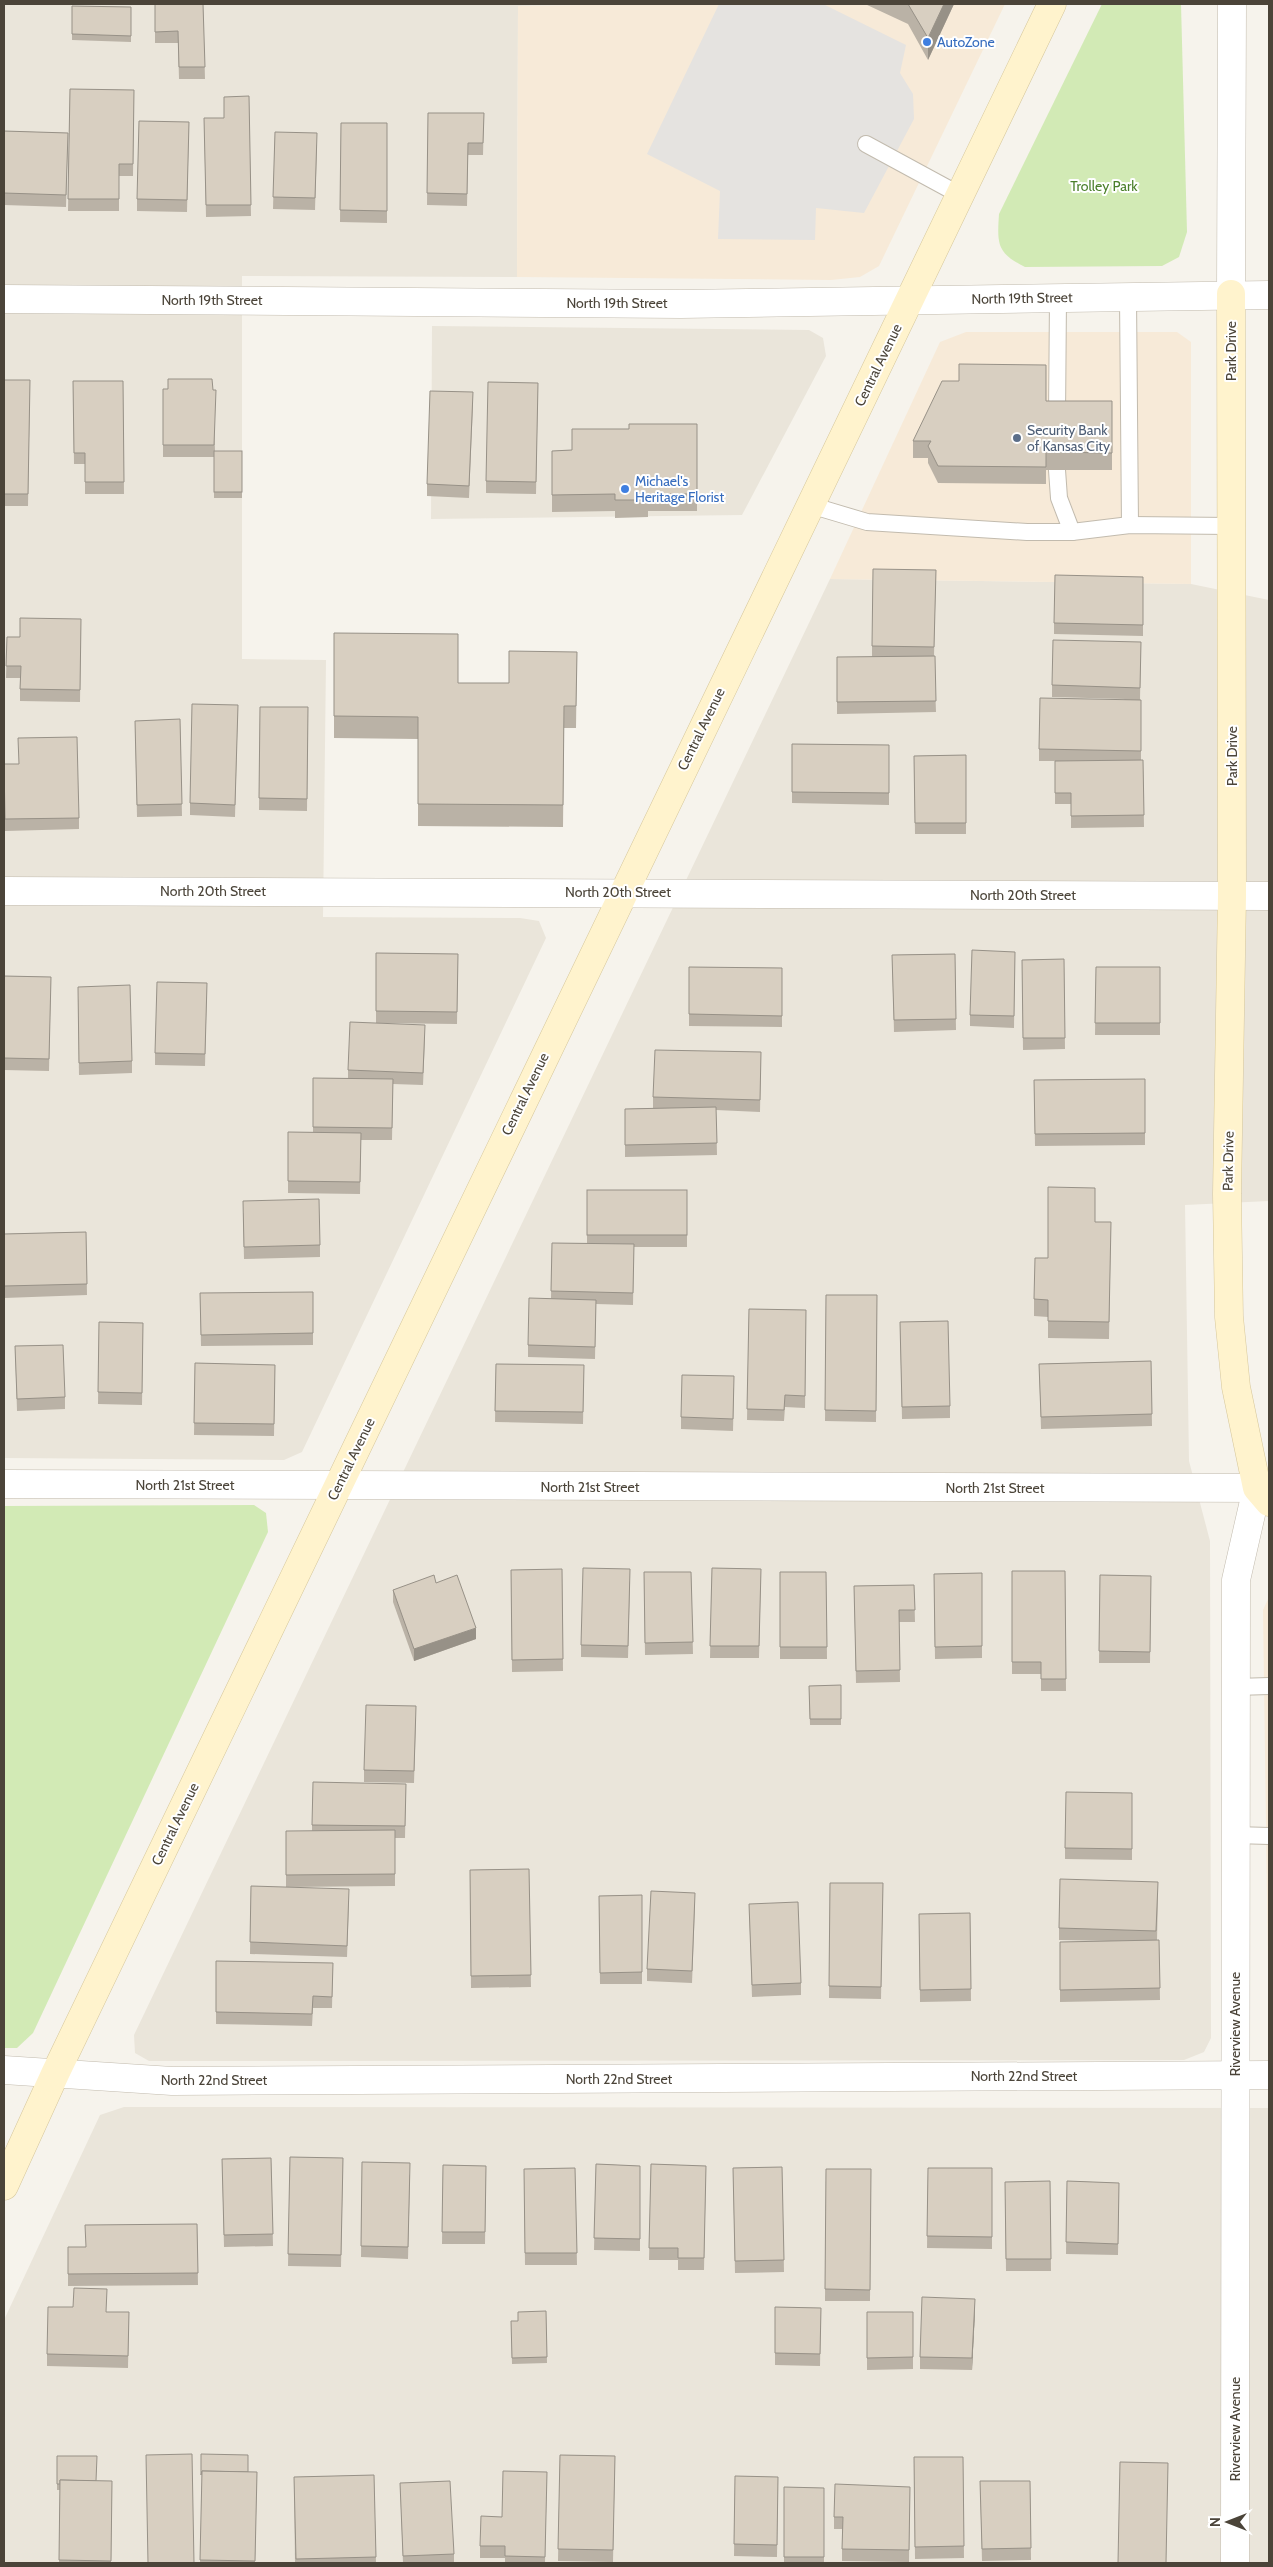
<svg xmlns="http://www.w3.org/2000/svg" width="1273" height="2567" font-family="Cabin,sans-serif">
<style>
.residential{fill:#eae5da}
.commercial{fill:#f7ead8}
.green{fill:#d2eab5}
.parking{fill:#e5e3e0}
.lines{fill:none;stroke-linecap:round;stroke-linejoin:round}
.service-casing{stroke:#c2bbae;stroke-width:18}
.minor-casing{stroke:#c2bbae;stroke-width:29}
.secondary-casing{stroke:#d6c79b;stroke-width:29}
.service{stroke:#fff;stroke-width:16}
.minor{stroke:#fff;stroke-width:28}
.secondary{stroke:#fff3cd;stroke-width:28}
.wall{fill:#bab2a6}
.shaded-wall{fill:#979187}
.building{fill:#d8cfc1;stroke:#979187}
.shop-dot{fill:#3f7fe0;stroke:#fff;stroke-width:2}
.service-dot{fill:#5c6f8a;stroke:#fff;stroke-width:2}
.labels{text-anchor:middle;dominant-baseline:central;stroke-width:4;stroke-linejoin:round;paint-order:stroke}
.shop-label{font-size:14px;fill:#366cbe;stroke:#fff;text-anchor:start}
.park-label{font-size:14px;fill:#4a7f2a;stroke:#fff}
.street-label{font-size:14px;fill:#4b4439;stroke:#fff}
.service-label{font-size:14px;fill:#4e5e75;stroke:#fff;text-anchor:start}
</style>
<rect width="100%" height="100%" fill="#f6f3ec"/>
<g class="residential">
<polygon points="4,4 654,4 518,6 517,277 242,276 242,659 326,660 323,917 520,918 539,921 546,938 302,1452 284,1460 4,1458"/>
<polygon points="432,326 809,330 823,338 826,356 742,515 431,519"/>
<polygon points="830,579 1191,584 1269,600 1269,1201 1185,1205 1189,1461 1210,1541 1211,2038 1204,2052 1184,2060 149,2061 135,2053 134,2035"/>
<polygon points="124,2107 1269,2108 1269,2563 4,2563 4,2320 100,2115"/>
</g>
<g class="commercial">
<polygon points="654,4 1005,4 879,266 860,277 831,280 517,277 518,6"/>
<polygon points="966,332 1177,332 1191,342 1191,584 830,579 940,342"/>
<polygon points="1269,1597 1269,2042 1263,1610"/>
</g>
<g class="green">
<path d="M1102,4H1181L1187,232L1179,257L1162,266L1025,267C997,253 997,245 999,214Z"/>
<polygon points="254,1505 266,1513 268,1532 33,2033 17,2048 4,2048 4,1506"/>
</g>
<polygon class="parking" points="719,4 823,4 906,45 900,73 913,94 914,119 864,213 816,208 815,240 718,239 720,191 647,154"/>
<g class="lines">
<defs>
<g id="service">
<polyline points="866,144 960,195"/>
<polyline points="1128,297 1130,525"/>
<polyline points="1057,417 1058,298"/>
<polyline points="1057,470 1059,498 1072,532"/>
<polyline points="810,505 867,522 1027,532 1072,532 1130,525 1231,526"/>
<polyline points="1236,1687 1269,1686"/>
<polyline points="1235,1835 1269,1836"/>
</g>
<g id="minor">
<polyline points="1231,294 1232,4"/>
<polyline points="4,299 681,304 1269,295"/>
<polyline points="4,891 1269,896"/>
<polyline points="4,1484 1269,1488"/>
<polyline points="4,2070 172,2081 1269,2075"/>
<polyline points="1235,2563 1236,1580 1257,1488"/>
</g>
<g id="secondary">
<polyline points="1231,294 1232,896 1227,1194 1229,1317 1236,1387 1257,1488 1269,1502"/>
<polyline points="4,2186 55,2074 1052,4"/>
</g>
</defs>
<use href="#service" class="service-casing"/>
<use href="#minor" class="minor-casing"/>
<use href="#secondary" class="secondary-casing"/>
<use href="#service" class="service"/>
<use href="#minor" class="minor"/>
<use href="#secondary" class="secondary"/>
</g>
<g class="wall">
<polygon points="155,4 203,4 205,79 179,79 178,43 155,43"/>
<polygon points="865,4 954,4 928,60 908,24"/>
<polygon points="72,6 131,7 131,42 72,40"/>
<polygon points="70,89 134,90 133,176 119,176 119,211 68,211"/>
<polygon points="249,96 251,216 206,217 204,118 224,118"/>
<polygon points="428,113 484,113 483,155 468,155 467,206 427,205"/>
<polygon points="189,122 187,212 137,211 137,199"/>
<polygon points="341,123 387,123 387,223 340,222"/>
<polygon points="4,131 68,133 66,207 4,205"/>
<polygon points="275,132 317,145 315,210 273,209"/>
<polygon points="4,380 30,380 28,506 4,506"/>
<polygon points="73,381 123,381 124,494 85,494 85,464 74,464"/>
<polygon points="538,383 536,494 486,493 486,481"/>
<polygon points="163,389 213,390 215,451 242,451 242,498 214,498 214,457 163,457"/>
<polygon points="1046,401 1112,401 1112,470 1046,470 1046,484 938,483 928,463 928,458 913,458 913,441"/>
<polygon points="473,404 469,498 427,496 427,484"/>
<polygon points="697,424 697,511 648,511 648,517 615,518 615,511 552,512 552,451 572,450 629,429"/>
<polygon points="936,570 934,656 936,712 837,714 837,657 872,657 872,646"/>
<polygon points="1143,577 1143,636 1054,634 1054,623"/>
<polygon points="81,619 80,702 20,701 20,678 6,678 7,637 20,637"/>
<polygon points="334,633 458,683 509,683 577,652 576,728 564,728 563,827 418,826 418,739 334,738"/>
<polygon points="1141,642 1140,700 1141,700 1141,760 1143,760 1144,827 1071,828 1071,804 1055,804 1055,761 1061,761 1039,761 1039,749 1125,699 1052,697 1052,685"/>
<polygon points="238,705 235,817 190,815 190,803"/>
<polygon points="260,707 308,707 307,811 259,810"/>
<polygon points="180,719 182,816 137,817 135,721"/>
<polygon points="792,744 889,745 889,805 792,803"/>
<polygon points="966,755 966,834 915,834 914,756"/>
<polygon points="18,764 79,818 79,829 5,831 4,787"/>
<polygon points="1015,952 1014,1028 970,1026 970,1015"/>
<polygon points="376,953 458,954 457,1024 378,1023 425,1037 423,1085 393,1084 392,1140 361,1140 360,1194 288,1193 288,1132 313,1132 313,1078 348,1078 348,1070 376,1023"/>
<polygon points="955,954 956,1030 894,1032 892,955"/>
<polygon points="1064,959 1065,1049 1023,1050 1022,960"/>
<polygon points="689,967 782,968 782,1027 689,1026"/>
<polygon points="1096,967 1160,967 1160,1035 1095,1035"/>
<polygon points="4,976 51,977 49,1071 4,1070"/>
<polygon points="207,983 205,1066 155,1065 155,1053"/>
<polygon points="78,999 132,1061 132,1073 79,1075"/>
<polygon points="761,1052 760,1112 716,1110 717,1155 625,1157 625,1109 653,1108 653,1097"/>
<polygon points="1145,1079 1145,1145 1035,1146 1034,1080"/>
<polygon points="587,1190 687,1190 687,1247 634,1247 633,1305 596,1304 595,1359 528,1357 528,1345 551,1298 552,1243 587,1243"/>
<polygon points="243,1213 320,1245 320,1257 244,1259"/>
<polygon points="1111,1222 1109,1339 1048,1338 1048,1317 1034,1316 1034,1299 1048,1258"/>
<polygon points="86,1232 87,1295 4,1298 4,1234"/>
<polygon points="200,1293 313,1333 313,1345 201,1346"/>
<polygon points="826,1295 877,1295 876,1422 825,1421"/>
<polygon points="749,1309 806,1310 805,1408 785,1407 784,1421 747,1420"/>
<polygon points="99,1322 143,1323 142,1405 98,1404"/>
<polygon points="900,1322 950,1406 950,1418 902,1419"/>
<polygon points="15,1346 65,1397 65,1409 17,1411"/>
<polygon points="1151,1361 1152,1426 1041,1429 1039,1364"/>
<polygon points="195,1363 275,1365 274,1436 194,1435"/>
<polygon points="496,1364 584,1365 583,1424 495,1422"/>
<polygon points="734,1388 733,1431 681,1429 681,1417"/>
<polygon points="712,1568 761,1569 759,1658 710,1658"/>
<polygon points="562,1569 563,1671 512,1672 511,1570"/>
<polygon points="1012,1571 1065,1571 1066,1691 1041,1691 1041,1674 1012,1674"/>
<polygon points="644,1572 691,1572 693,1654 645,1655"/>
<polygon points="780,1572 826,1572 827,1659 780,1659"/>
<polygon points="982,1573 982,1658 935,1659 934,1574"/>
<polygon points="1100,1575 1151,1576 1150,1663 1099,1663"/>
<polygon points="630,1581 628,1658 581,1657 581,1645"/>
<polygon points="436,1583 476,1639 414,1661 393,1602 393,1590"/>
<polygon points="914,1585 915,1622 899,1622 900,1682 856,1683 854,1586"/>
<polygon points="841,1685 841,1725 810,1725 809,1686"/>
<polygon points="416,1718 414,1783 364,1782 364,1770"/>
<polygon points="406,1784 405,1838 395,1838 395,1886 286,1887 286,1831 312,1831 312,1825"/>
<polygon points="1132,1793 1132,1860 1065,1859 1065,1848"/>
<polygon points="529,1869 531,1987 471,1988 470,1870"/>
<polygon points="830,1883 883,1883 881,1999 829,1998"/>
<polygon points="251,1886 349,1901 347,1957 250,1954"/>
<polygon points="1158,1894 1157,1940 1159,1940 1160,2000 1060,2002 1060,1942 1111,1941 1059,1940 1059,1928"/>
<polygon points="642,1895 642,1984 600,1984 599,1896"/>
<polygon points="749,1904 801,1983 801,1995 752,1997"/>
<polygon points="695,1905 692,1983 647,1981 647,1969"/>
<polygon points="970,1913 971,2001 920,2002 919,1914"/>
<polygon points="216,1961 333,1963 332,2008 313,2008 312,2026 216,2024"/>
<polygon points="290,2157 343,2158 341,2267 288,2266"/>
<polygon points="271,2158 273,2246 224,2247 222,2159"/>
<polygon points="362,2162 410,2175 408,2259 361,2257"/>
<polygon points="596,2164 640,2166 640,2251 594,2250"/>
<polygon points="651,2164 706,2166 704,2270 678,2270 678,2260 649,2260"/>
<polygon points="443,2165 486,2166 485,2244 442,2244"/>
<polygon points="782,2167 784,2272 735,2273 733,2168"/>
<polygon points="575,2168 577,2265 525,2265 524,2169"/>
<polygon points="928,2168 992,2168 992,2249 927,2248"/>
<polygon points="826,2169 871,2169 870,2301 825,2301"/>
<polygon points="1050,2181 1051,2271 1006,2271 1005,2182"/>
<polygon points="1067,2181 1119,2183 1118,2255 1066,2254"/>
<polygon points="197,2224 198,2285 68,2286 68,2247 86,2247"/>
<polygon points="775,2307 821,2308 820,2366 775,2365"/>
<polygon points="546,2311 547,2363 512,2364 511,2321 518,2321"/>
<polygon points="975,2311 972,2370 920,2369 920,2357"/>
<polygon points="107,2312 129,2312 128,2368 47,2366 47,2354"/>
<polygon points="867,2312 913,2357 913,2369 867,2370"/>
<polygon points="201,2454 248,2472 257,2472 255,2563 200,2563 202,2481"/>
<polygon points="560,2455 615,2456 613,2562 558,2561"/>
<polygon points="57,2456 96,2481 112,2481 111,2563 59,2563 60,2490 57,2490"/>
<polygon points="914,2457 963,2457 964,2558 915,2559"/>
<polygon points="547,2472 545,2563 505,2563 505,2558 480,2558 480,2546 502,2517"/>
<polygon points="374,2475 376,2563 295,2563 294,2477"/>
<polygon points="735,2476 778,2477 777,2557 734,2556"/>
<polygon points="980,2481 1030,2481 1031,2560 982,2561"/>
<polygon points="400,2483 454,2554 454,2563 403,2563"/>
<polygon points="784,2487 824,2488 824,2563 784,2563"/>
<polygon points="910,2487 909,2562 842,2561 842,2529 834,2529 834,2517"/>
</g>
<g class="shaded-wall">
<polygon points="944,4 954,4 928,60 928,38"/>
<polygon points="476,1628 476,1639 414,1661 414,1649"/>
<polygon points="975,2299 975,2311 972,2370 972,2358"/>
</g>
<g class="building">
<polygon points="155,4 203,4 205,67 179,67 178,31 155,32"/>
<polygon points="908,4 944,4 928,38"/>
<polygon points="72,6 131,7 131,36 72,34"/>
<polygon points="70,89 134,90 133,164 119,164 119,199 68,199"/>
<polygon points="249,96 251,205 206,205 204,118 224,118 224,97"/>
<polygon points="428,113 484,113 483,143 468,143 467,194 427,193"/>
<polygon points="139,121 189,122 187,200 137,199"/>
<polygon points="341,123 387,123 387,211 340,210"/>
<polygon points="4,131 68,133 66,195 4,193"/>
<polygon points="275,132 317,133 315,198 273,197"/>
<polygon points="959,364 1046,365 1046,401 1112,401 1112,453 1046,452 1046,467 938,466 928,446 931,441 913,441 942,381 959,381"/>
<polygon points="168,379 212,379 213,390 216,390 214,445 163,445 163,389 168,389"/>
<polygon points="4,380 30,380 28,494 4,494"/>
<polygon points="73,381 123,381 124,482 85,482 85,453 74,453"/>
<polygon points="488,382 538,383 536,482 486,481"/>
<polygon points="430,391 473,392 469,486 427,484"/>
<polygon points="629,424 697,424 697,494 648,494 648,500 615,500 615,494 552,495 552,451 572,450 572,429 629,429"/>
<rect x="214" y="451" width="28" height="41"/>
<polygon points="873,569 936,570 934,647 872,646"/>
<polygon points="1055,575 1143,577 1143,625 1054,623"/>
<polygon points="20,618 81,619 80,690 20,689 21,666 6,666 7,637 20,637"/>
<polygon points="334,633 458,634 458,683 509,683 509,651 577,652 576,706 564,706 563,805 418,804 418,717 334,716"/>
<polygon points="1053,640 1141,642 1140,688 1052,685"/>
<polygon points="935,656 936,701 837,702 837,657"/>
<polygon points="1040,698 1141,700 1141,751 1039,749"/>
<polygon points="192,704 238,705 235,805 190,803"/>
<polygon points="260,707 308,707 307,799 259,798"/>
<polygon points="180,719 182,804 137,805 135,721"/>
<polygon points="77,737 79,818 5,819 4,764 19,764 18,738"/>
<polygon points="792,744 889,745 889,793 792,792"/>
<polygon points="966,755 966,823 915,823 914,756"/>
<polygon points="1143,760 1144,815 1071,816 1071,793 1055,793 1055,761"/>
<polygon points="972,950 1015,952 1014,1016 970,1015"/>
<polygon points="376,953 458,954 457,1012 376,1011"/>
<polygon points="955,954 956,1019 894,1020 892,955"/>
<polygon points="1064,959 1065,1038 1023,1038 1022,960"/>
<polygon points="689,967 782,968 782,1016 689,1014"/>
<polygon points="1096,967 1160,967 1160,1023 1095,1023"/>
<polygon points="4,976 51,977 49,1059 4,1058"/>
<polygon points="157,982 207,983 205,1054 155,1053"/>
<polygon points="130,985 132,1061 79,1063 78,987"/>
<polygon points="350,1022 425,1025 423,1073 348,1070"/>
<polygon points="655,1050 761,1052 760,1100 653,1097"/>
<polygon points="313,1078 393,1079 392,1128 313,1127"/>
<polygon points="1145,1079 1145,1133 1035,1134 1034,1080"/>
<polygon points="716,1107 717,1143 625,1145 625,1109"/>
<polygon points="288,1132 361,1133 360,1182 288,1181"/>
<polygon points="1048,1187 1095,1188 1095,1222 1111,1222 1109,1322 1048,1321 1048,1300 1034,1299 1035,1258 1048,1258"/>
<rect x="587" y="1190" width="100" height="45"/>
<polygon points="319,1199 320,1245 244,1247 243,1201"/>
<polygon points="86,1232 87,1284 4,1286 4,1234"/>
<polygon points="552,1243 634,1244 633,1293 551,1291"/>
<polygon points="313,1292 313,1333 201,1335 200,1293"/>
<polygon points="826,1295 877,1295 876,1411 825,1410"/>
<polygon points="529,1298 596,1300 595,1347 528,1345"/>
<polygon points="749,1309 806,1310 805,1396 785,1395 784,1410 747,1409"/>
<polygon points="948,1321 950,1406 902,1407 900,1322"/>
<polygon points="99,1322 143,1323 142,1393 98,1392"/>
<polygon points="63,1345 65,1397 17,1399 15,1346"/>
<polygon points="1151,1361 1152,1414 1041,1417 1039,1364"/>
<polygon points="195,1363 275,1365 274,1424 194,1423"/>
<polygon points="496,1364 584,1365 583,1412 495,1411"/>
<polygon points="682,1375 734,1376 733,1419 681,1417"/>
<polygon points="583,1568 630,1569 628,1646 581,1645"/>
<polygon points="712,1568 761,1569 759,1646 710,1646"/>
<polygon points="562,1569 563,1659 512,1660 511,1570"/>
<polygon points="1012,1571 1065,1571 1066,1679 1041,1679 1041,1662 1012,1662"/>
<polygon points="644,1572 691,1572 693,1642 645,1643"/>
<polygon points="780,1572 826,1572 827,1647 780,1647"/>
<polygon points="982,1573 982,1646 935,1647 934,1574"/>
<polygon points="434,1575 436,1583 457,1575 476,1628 414,1649 393,1590"/>
<polygon points="1100,1575 1151,1576 1150,1652 1099,1651"/>
<polygon points="914,1585 915,1610 899,1610 900,1670 856,1671 854,1586"/>
<polygon points="841,1685 841,1719 810,1719 809,1686"/>
<polygon points="366,1705 416,1706 414,1771 364,1770"/>
<polygon points="313,1782 406,1784 405,1826 312,1825"/>
<polygon points="1066,1792 1132,1793 1132,1849 1065,1848"/>
<polygon points="395,1830 395,1874 286,1875 286,1831"/>
<polygon points="529,1869 531,1975 471,1976 470,1870"/>
<polygon points="1060,1879 1158,1882 1156,1931 1059,1928"/>
<polygon points="830,1883 883,1883 881,1987 829,1986"/>
<polygon points="251,1886 349,1889 347,1946 250,1942"/>
<polygon points="651,1891 695,1893 692,1971 647,1969"/>
<polygon points="642,1895 642,1972 600,1973 599,1896"/>
<polygon points="798,1902 801,1983 752,1985 749,1904"/>
<polygon points="970,1913 971,1989 920,1990 919,1914"/>
<polygon points="1159,1940 1160,1988 1060,1990 1060,1942"/>
<polygon points="216,1961 333,1963 332,1997 313,1996 312,2014 216,2012"/>
<polygon points="290,2157 343,2158 341,2255 288,2254"/>
<polygon points="271,2158 273,2234 224,2235 222,2159"/>
<polygon points="362,2162 410,2163 408,2247 361,2246"/>
<polygon points="596,2164 640,2166 640,2239 594,2238"/>
<polygon points="651,2164 706,2166 704,2258 678,2258 678,2248 649,2248"/>
<polygon points="443,2165 486,2166 485,2232 442,2232"/>
<polygon points="782,2167 784,2260 735,2261 733,2168"/>
<polygon points="575,2168 577,2253 525,2253 524,2169"/>
<polygon points="928,2168 992,2168 992,2237 927,2236"/>
<polygon points="826,2169 871,2169 870,2290 825,2289"/>
<polygon points="1050,2181 1051,2259 1006,2259 1005,2182"/>
<polygon points="1067,2181 1119,2183 1118,2244 1066,2242"/>
<polygon points="197,2224 198,2273 68,2274 68,2247 86,2247 85,2225"/>
<polygon points="74,2288 107,2289 106,2312 129,2312 128,2356 47,2354 48,2307 73,2307"/>
<polygon points="922,2297 975,2299 972,2358 920,2357"/>
<polygon points="775,2307 821,2308 820,2354 775,2353"/>
<polygon points="546,2311 547,2357 512,2358 511,2321 518,2321 518,2312"/>
<polygon points="867,2312 913,2312 913,2357 867,2358"/>
<polygon points="192,2454 194,2563 148,2563 146,2455"/>
<polygon points="201,2454 248,2455 248,2472 202,2471 201,2475"/>
<polygon points="560,2455 615,2456 613,2550 558,2549"/>
<polygon points="57,2456 97,2456 96,2481 60,2480 60,2484 57,2484"/>
<polygon points="914,2457 963,2457 964,2546 915,2547"/>
<polygon points="1120,2462 1168,2463 1166,2563 1118,2563"/>
<polygon points="202,2471 257,2472 255,2561 200,2560"/>
<polygon points="503,2471 547,2472 545,2557 505,2556 505,2546 480,2546 481,2516 502,2517"/>
<polygon points="374,2475 376,2557 296,2559 294,2477"/>
<polygon points="735,2476 778,2477 777,2545 734,2544"/>
<polygon points="60,2480 112,2481 111,2561 59,2560"/>
<polygon points="450,2481 454,2554 403,2556 400,2483"/>
<polygon points="980,2481 1030,2481 1031,2548 982,2549"/>
<polygon points="835,2484 910,2487 909,2550 842,2549 843,2517 834,2517"/>
<polygon points="784,2487 824,2488 824,2557 784,2557"/>
</g>
<g class="shop-dot">
<circle cx="927" cy="42" r="5"/>
<circle cx="625" cy="489" r="5"/>
</g>
<circle class="service-dot" cx="1017" cy="438" r="5"/>
<g class="labels">
<g class="shop-label">
<text x="937" y="42">AutoZone</text>
<text x="635" y="481">Michael's<tspan x="635" dy="16">Heritage Florist</tspan></text>
</g>
<g class="park-label">
<text x="1104" y="186">Trolley Park</text>
</g>
<g class="street-label">
<text transform="translate(1022 298) rotate(-1)">North 19th Street</text>
<text x="212" y="300">North 19th Street</text>
<text x="617" y="303">North 19th Street</text>
<text transform="translate(1231 351) rotate(-90)">Park Drive</text>
<text transform="translate(878 365) rotate(-64)">Central Avenue</text>
<text transform="translate(701 729) rotate(-64)">Central Avenue</text>
<text transform="translate(1232 756) rotate(-90)">Park Drive</text>
<text x="213" y="891">North 20th Street</text>
<text x="618" y="892">North 20th Street</text>
<text x="1023" y="895">North 20th Street</text>
<text transform="translate(525 1094) rotate(-64)">Central Avenue</text>
<text transform="translate(1228 1161) rotate(-89)">Park Drive</text>
<text transform="translate(351 1459) rotate(-64)">Central Avenue</text>
<text x="185" y="1485">North 21st Street</text>
<text x="590" y="1487">North 21st Street</text>
<text x="995" y="1488">North 21st Street</text>
<text transform="translate(175 1824) rotate(-64)">Central Avenue</text>
<text transform="translate(1235 2024) rotate(-90)">Riverview Avenue</text>
<text x="1024" y="2076">North 22nd Street</text>
<text x="619" y="2079">North 22nd Street</text>
<text x="214" y="2080">North 22nd Street</text>
<text transform="translate(1235 2429) rotate(-90)">Riverview Avenue</text>
</g>
<g class="service-label">
<text x="1027" y="430">Security Bank<tspan x="1027" dy="16">of Kansas City</tspan></text>
</g>
</g>
<rect width="1273" height="2567" fill="none" stroke="#4b4439" stroke-width="10"/>
<g transform="translate(1228 2522) rotate(270)" stroke="#ffffff" stroke-width="4" paint-order="stroke">
<path d="M0-4L9 19L0 12L-9 19Z" fill="#4b4439"/>
<text y="-8" font-size="14" font-weight="bold" text-anchor="middle" fill="#4b4439">N</text>
</g>
</svg>
